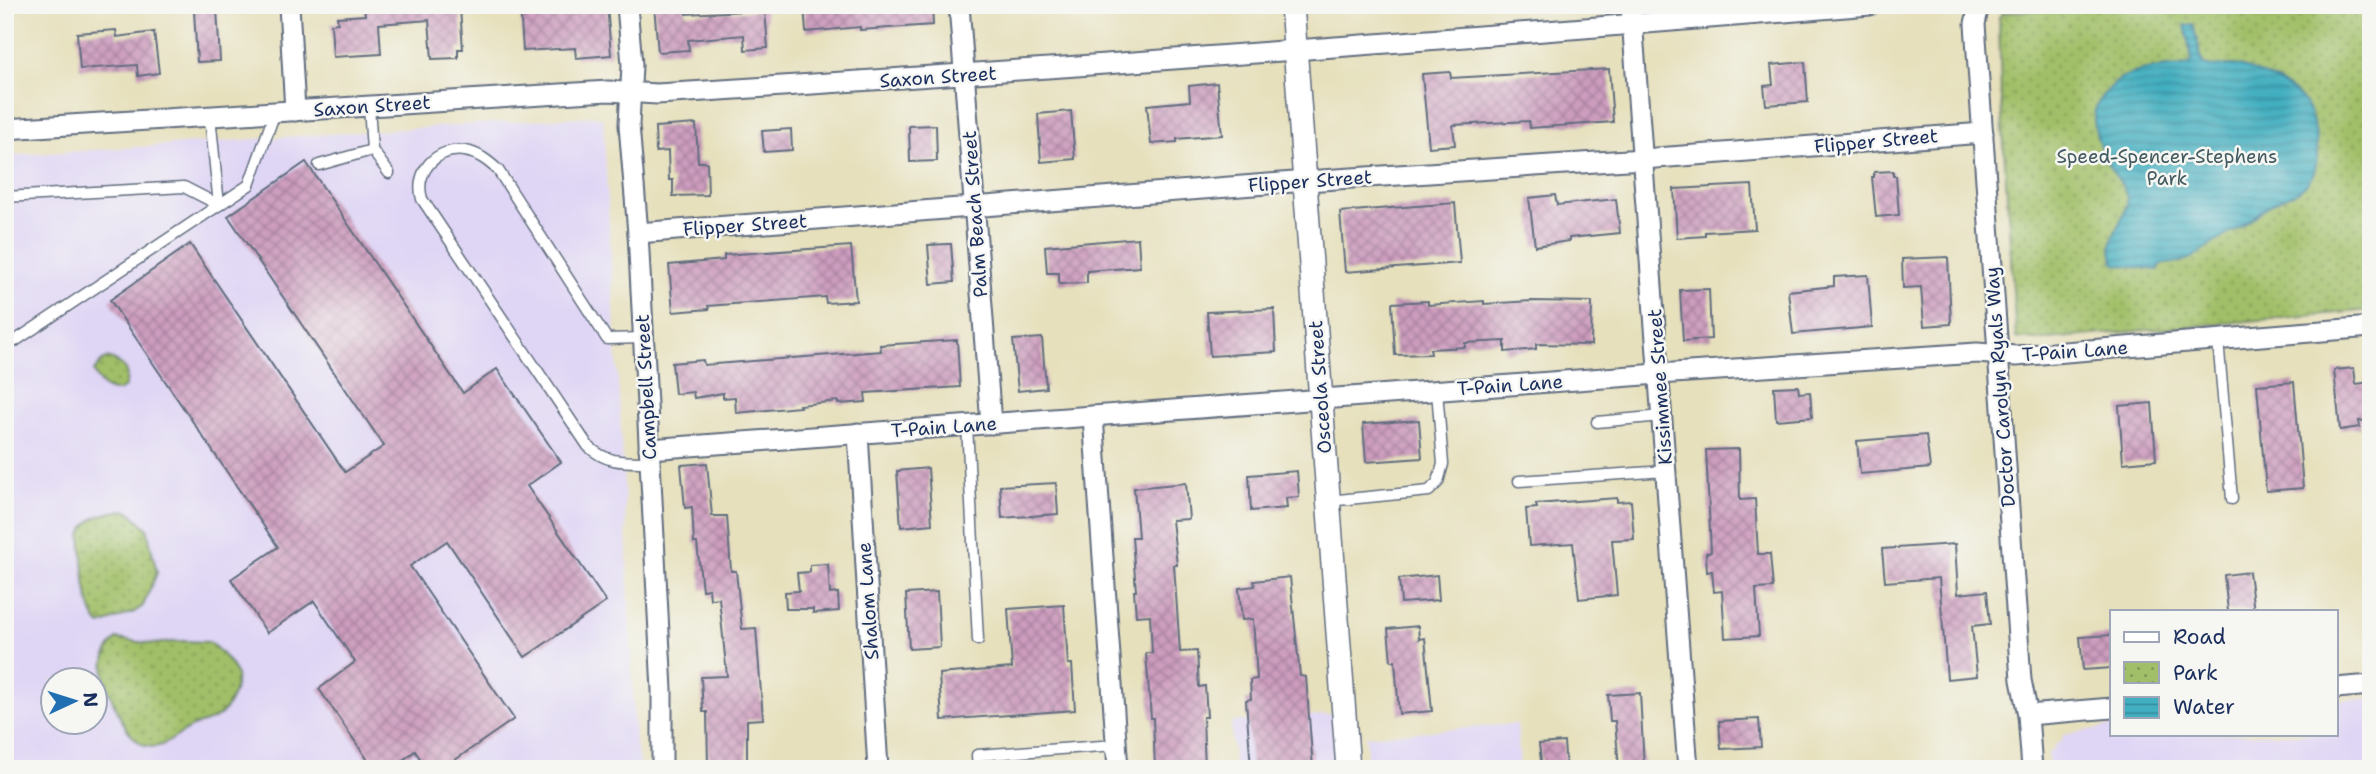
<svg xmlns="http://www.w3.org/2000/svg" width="2376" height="774" font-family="'Shantell Sans',sans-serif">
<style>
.built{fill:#dfd5f5;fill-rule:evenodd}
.park{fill:url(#park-dots);stroke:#5e7763;stroke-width:2}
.water{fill:url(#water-rules);stroke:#2e6f8f;stroke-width:2}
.building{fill:url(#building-cross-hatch)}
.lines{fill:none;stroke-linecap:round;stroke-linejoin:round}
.service-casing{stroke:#626d7f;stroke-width:13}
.minor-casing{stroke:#626d7f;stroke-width:23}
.tertiary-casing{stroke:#626d7f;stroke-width:26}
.service{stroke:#fff;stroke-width:10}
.minor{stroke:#fff;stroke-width:19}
.tertiary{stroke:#fff;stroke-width:23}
.labels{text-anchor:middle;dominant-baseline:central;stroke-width:5;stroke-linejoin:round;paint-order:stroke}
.street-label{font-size:19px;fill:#1b2f5e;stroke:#f6f6f2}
.park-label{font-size:19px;fill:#435a61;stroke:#f6f6f2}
</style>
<defs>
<pattern id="park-dots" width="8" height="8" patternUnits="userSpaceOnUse" patternTransform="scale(1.75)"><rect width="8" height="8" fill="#a1bf68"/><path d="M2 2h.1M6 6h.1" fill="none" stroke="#829c59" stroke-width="1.8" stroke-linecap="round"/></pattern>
<pattern id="water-rules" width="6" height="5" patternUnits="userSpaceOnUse" patternTransform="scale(1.75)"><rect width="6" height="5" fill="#42afc0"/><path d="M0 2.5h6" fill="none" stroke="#368f9f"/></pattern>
<pattern id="building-cross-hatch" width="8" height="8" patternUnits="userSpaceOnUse" patternTransform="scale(1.75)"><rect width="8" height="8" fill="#cd9dbe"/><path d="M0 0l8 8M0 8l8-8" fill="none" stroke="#a6809e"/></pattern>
</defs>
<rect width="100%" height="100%" fill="#f6f6f2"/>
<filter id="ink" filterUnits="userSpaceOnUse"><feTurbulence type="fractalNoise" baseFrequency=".0143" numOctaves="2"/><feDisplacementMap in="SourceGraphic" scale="14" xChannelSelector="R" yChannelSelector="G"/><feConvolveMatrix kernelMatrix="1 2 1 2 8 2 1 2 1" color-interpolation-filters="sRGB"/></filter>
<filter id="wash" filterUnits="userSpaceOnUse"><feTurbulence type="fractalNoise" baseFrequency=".00686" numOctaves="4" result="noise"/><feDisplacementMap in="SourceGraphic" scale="28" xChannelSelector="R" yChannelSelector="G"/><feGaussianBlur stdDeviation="1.57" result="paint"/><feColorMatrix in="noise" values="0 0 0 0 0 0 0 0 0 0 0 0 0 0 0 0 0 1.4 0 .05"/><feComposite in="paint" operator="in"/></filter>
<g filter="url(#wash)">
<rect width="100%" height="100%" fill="#e6e0bc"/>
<g class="built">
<path d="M594,116L603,118L624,485L635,743L641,769H9L5,741V156ZM52,680H94V722H52Z"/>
<polygon points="2371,698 2371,769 2049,769 2048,752 2053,751 2055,745 2063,740 2062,735 2112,726 2112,734 2336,734 2336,701"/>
<polygon points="1333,714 1337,769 1234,769 1231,722"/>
<polygon points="1517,724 1520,769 1368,769 1366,736"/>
</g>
<g class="park">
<polygon points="2098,5 2371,5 2371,310 2037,340 2016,338 2001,100 1999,17 2003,13"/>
<path d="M108,358C125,364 130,370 125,387L118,391C105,392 97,382 94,371L102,361Z"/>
<path d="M124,510L130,512L147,528L157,573L143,606L134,612L101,625C84,614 83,555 81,535C88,516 105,513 124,510Z"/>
<path d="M117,639L154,644L180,641L209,642C218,649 233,664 236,675C238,687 229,707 220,715C212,722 199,723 190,728C176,735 159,754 142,744C125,734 115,706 108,689C102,673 102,651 117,639Z"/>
</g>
<path class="water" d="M2193,24L2203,64C2214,71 2227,62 2239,66C2256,70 2295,88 2304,102C2316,121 2323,158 2311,178C2301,194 2286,195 2271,204C2264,208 2257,215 2250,220C2239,229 2226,235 2214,243C2195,257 2186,264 2161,264L2158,270C2152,270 2123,265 2115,264C2101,236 2130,218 2127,197C2123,181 2109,170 2103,155C2099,144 2094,130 2094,118C2094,101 2111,84 2126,76C2142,68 2172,67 2190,65L2192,60L2185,25Z"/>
<g id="blocks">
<g class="building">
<polygon points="388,5 455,5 455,10 460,9 463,49 458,49 458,58 432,59 429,20 379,24 381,54 333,57 331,24 338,23 337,17 365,15 364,7"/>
<polygon points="520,5 607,5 611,55 576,58 575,48 523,51"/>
<polygon points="654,5 685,5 686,14 765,10 768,48 745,50 744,35 688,40 689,50 658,52"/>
<polygon points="804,5 932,5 933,25 860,30 860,27 806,32"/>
<polygon points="217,9 220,61 197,62 194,11"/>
<polygon points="116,30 117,37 154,32 159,73 138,76 137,65 80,69 77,33"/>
<polygon points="1805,62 1808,102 1766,105 1764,86 1773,85 1771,65"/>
<polygon points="1609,69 1613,122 1530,128 1529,121 1453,125 1455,145 1429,147 1422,74 1450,72 1451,78"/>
<polygon points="1217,83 1222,135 1177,139 1177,142 1151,144 1147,105 1190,101 1189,86"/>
<polygon points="1071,111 1075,159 1041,162 1038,114"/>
<polygon points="696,124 698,162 707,162 708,195 673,196 673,180 669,180 668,151 656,152 655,127"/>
<polygon points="936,125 937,161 910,162 909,126"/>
<polygon points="791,129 792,150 764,152 762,131"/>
<polygon points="306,162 463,393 497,369 561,462 527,486 606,602 525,657 447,541 410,566 514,719 442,769 427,769 415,751 391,769 374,769 319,689 355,662 314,601 267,633 231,579 278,547 110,300 190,244 345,472 384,446 228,216"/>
<polygon points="1893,171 1893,176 1896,176 1899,215 1876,217 1872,177 1874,177 1874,172"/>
<polygon points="1752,185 1755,229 1705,232 1705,236 1677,238 1674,189"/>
<polygon points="1555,195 1557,205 1616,199 1620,233 1569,238 1569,241 1535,246 1529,198"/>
<polygon points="1455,203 1460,263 1345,272 1340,212"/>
<polygon points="1138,238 1140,267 1087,271 1087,283 1059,284 1059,273 1047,273 1045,246"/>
<polygon points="948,244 951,244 954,282 931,284 928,245"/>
<polygon points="851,246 856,301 826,303 825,297 708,306 709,309 673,312 669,265 724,260 724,255"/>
<polygon points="1948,257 1951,324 1924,326 1921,287 1903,288 1902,259"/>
<polygon points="1868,275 1872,327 1793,334 1788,291 1834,286 1834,277"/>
<polygon points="1709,289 1711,339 1683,341 1680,290"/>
<polygon points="1428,301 1428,305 1484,301 1484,304 1532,301 1592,302 1591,345 1536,344 1536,349 1505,352 1505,341 1465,343 1465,347 1430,349 1431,354 1395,355 1392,303"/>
<polygon points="1274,309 1276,352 1210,356 1207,312"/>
<polygon points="1042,338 1046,388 1018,391 1013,340"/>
<polygon points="957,340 960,387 865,393 866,402 838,404 838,401 799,405 800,407 736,413 735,397 723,398 723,393 694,398 693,392 675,394 672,363 703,360 704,365 881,351 880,345"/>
<polygon points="2354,368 2356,384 2371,382 2371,420 2359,421 2360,427 2340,430 2334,370"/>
<polygon points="2294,382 2303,488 2266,491 2257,385"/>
<polygon points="1798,386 1799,393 1810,392 1812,417 1776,420 1774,387"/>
<polygon points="2152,403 2156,460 2123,463 2119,406"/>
<polygon points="1419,420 1422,458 1366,462 1363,424"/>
<polygon points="1926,435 1930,468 1860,474 1857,441"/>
<polygon points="1739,449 1740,500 1755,499 1758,554 1770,554 1773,588 1756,589 1759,636 1725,638 1722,591 1714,592 1712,571 1707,572 1706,553 1711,552 1706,450"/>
<polygon points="707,463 712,516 727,516 731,571 736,571 742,629 756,628 763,719 747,720 747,767 708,767 707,712 703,712 701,677 727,676 719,598 710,599 709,589 702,590 697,543 694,543 692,507 685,508 681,465"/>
<polygon points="928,468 932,524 901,527 897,471"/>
<polygon points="1297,471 1299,497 1286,498 1287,508 1251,511 1249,475"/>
<polygon points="1056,483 1058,514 1002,518 1000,486"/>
<polygon points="1186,483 1189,519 1172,520 1177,565 1174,565 1180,652 1197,651 1199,687 1205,686 1207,717 1203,717 1205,769 1155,769 1153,718 1151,718 1146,653 1152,653 1150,615 1136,616 1134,591 1136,591 1132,537 1138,537 1134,488"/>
<polygon points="1617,498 1617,502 1631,501 1634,539 1612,540 1617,595 1579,599 1573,543 1529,546 1526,509 1537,508 1536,504"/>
<polygon points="1955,544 1958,594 1987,591 1990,624 1972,626 1977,676 1947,679 1939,578 1885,582 1882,549"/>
<polygon points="828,564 830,594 838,593 839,611 813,613 813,609 786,609 785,592 799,591 797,573 810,572 810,565"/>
<polygon points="2249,572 2254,611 2228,611 2224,575"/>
<polygon points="1437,575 1439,600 1401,603 1399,579"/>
<polygon points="1290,577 1300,676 1306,677 1313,769 1251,769 1246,700 1251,699 1250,680 1257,679 1253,619 1242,620 1239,588 1255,586 1254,581"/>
<polygon points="937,592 940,647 909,649 906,594"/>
<polygon points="1064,605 1068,664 1072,664 1075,710 942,720 939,674 1012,668 1008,609"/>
<polygon points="1418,626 1419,639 1425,638 1432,711 1399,714 1395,661 1391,661 1388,629"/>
<polygon points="2112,635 2112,668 2083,670 2080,637"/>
<polygon points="1640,693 1644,766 1619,768 1615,721 1610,721 1608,695"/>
<polygon points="1759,719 1761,747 1721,749 1719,721"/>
<polygon points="1564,742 1566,769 1542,769 1539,744"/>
</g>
</g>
</g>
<g filter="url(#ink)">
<use href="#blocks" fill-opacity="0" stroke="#626d7f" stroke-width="2"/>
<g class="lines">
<defs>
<g id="service">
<polyline points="369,106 372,150"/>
<polyline points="210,116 219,205"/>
<polyline points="319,165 372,150 389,173"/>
<polyline points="5,197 184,187 219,205"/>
<path d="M643,338L607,339L498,170C488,161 478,153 465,151C436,147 414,172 422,199L588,446C607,464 625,462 650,462"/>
<polyline points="2218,340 2232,499"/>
<polyline points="5,342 15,341 249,185 275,112"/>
<polyline points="1597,422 1662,416"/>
<polyline points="967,425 978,640"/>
<polyline points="1519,481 1666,471"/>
<polyline points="1328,501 1429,491 1438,482 1443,464 1437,391"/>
<polyline points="978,769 977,755 1116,745"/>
</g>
<g id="minor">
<polyline points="289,5 295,111"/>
<polyline points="627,5 632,65 629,125 638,233 662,690 662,769"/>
<polyline points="959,5 991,424"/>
<polyline points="1631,5 1688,769"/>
<polyline points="1979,5 1975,24 2021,680 2028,715 2032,769"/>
<path d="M5,129L608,91L657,94C1062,69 1466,38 1870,5"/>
<polyline points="638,233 1306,181 1643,159 1983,133"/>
<polyline points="1093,416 1118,769"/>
<polyline points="858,433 878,769"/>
<polyline points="649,449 1658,374 1977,353 2016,356 2371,327"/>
<polyline points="2336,688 2371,685"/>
<polyline points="2028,715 2112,708"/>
</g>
<polyline id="tertiary" points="1292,5 1348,769"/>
</defs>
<use href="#service" class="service-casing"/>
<use href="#minor" class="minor-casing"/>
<use href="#tertiary" class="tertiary-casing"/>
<use href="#service" class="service"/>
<use href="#minor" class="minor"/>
<use href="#tertiary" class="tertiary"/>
</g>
</g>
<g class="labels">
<g class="street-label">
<text transform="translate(938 77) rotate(-4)">Saxon Street</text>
<text transform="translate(372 106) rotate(-4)">Saxon Street</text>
<text transform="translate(1876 141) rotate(-5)">Flipper Street</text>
<text transform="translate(1310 181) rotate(-4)">Flipper Street</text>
<text transform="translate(975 214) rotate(-94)">Palm Beach Street</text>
<text transform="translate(745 225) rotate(-4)">Flipper Street</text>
<text transform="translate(2075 351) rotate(-4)">T-Pain Lane</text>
<text transform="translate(1510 385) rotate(-4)">T-Pain Lane</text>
<text transform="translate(646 387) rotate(-93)">Campbell Street</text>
<text transform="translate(1320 387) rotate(-94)">Osceola Street</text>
<text transform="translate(1660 387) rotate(-94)">Kissimmee Street</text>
<text transform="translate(2000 387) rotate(-94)">Doctor Carolyn Ryals Way</text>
<text transform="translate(944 427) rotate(-4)">T-Pain Lane</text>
<text transform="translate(868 601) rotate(-94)">Shalom Lane</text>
</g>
<g class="park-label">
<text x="2167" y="156">Speed-Spencer-Stephens<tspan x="2167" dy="22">Park</tspan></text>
</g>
</g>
<rect width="2376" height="774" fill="none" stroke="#f6f6f2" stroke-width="28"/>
<rect x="2110" y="610" width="228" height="126" fill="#f6f6f2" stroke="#9ea6b7" stroke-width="2"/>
<rect x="2124" y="632" width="35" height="10" fill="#ffffff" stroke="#9ea6b7" stroke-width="2"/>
<text x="2173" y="644" font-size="21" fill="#1b2f5e">Road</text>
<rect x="2124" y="662" width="35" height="21" fill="url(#park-dots)" stroke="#9ea6b7" stroke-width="2"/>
<text x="2173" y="680" font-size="21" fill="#1b2f5e">Park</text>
<rect x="2124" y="697" width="35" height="21" fill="url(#water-rules)" stroke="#9ea6b7" stroke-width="2"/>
<text x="2173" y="714" font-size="21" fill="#1b2f5e">Water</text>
<g transform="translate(74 701) rotate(86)"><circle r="33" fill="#f6f6f2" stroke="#9ea6b7" stroke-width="2"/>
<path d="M0-5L12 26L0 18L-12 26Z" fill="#1f6fb2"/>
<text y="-10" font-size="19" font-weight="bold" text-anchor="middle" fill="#1b2f5e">N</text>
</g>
</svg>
